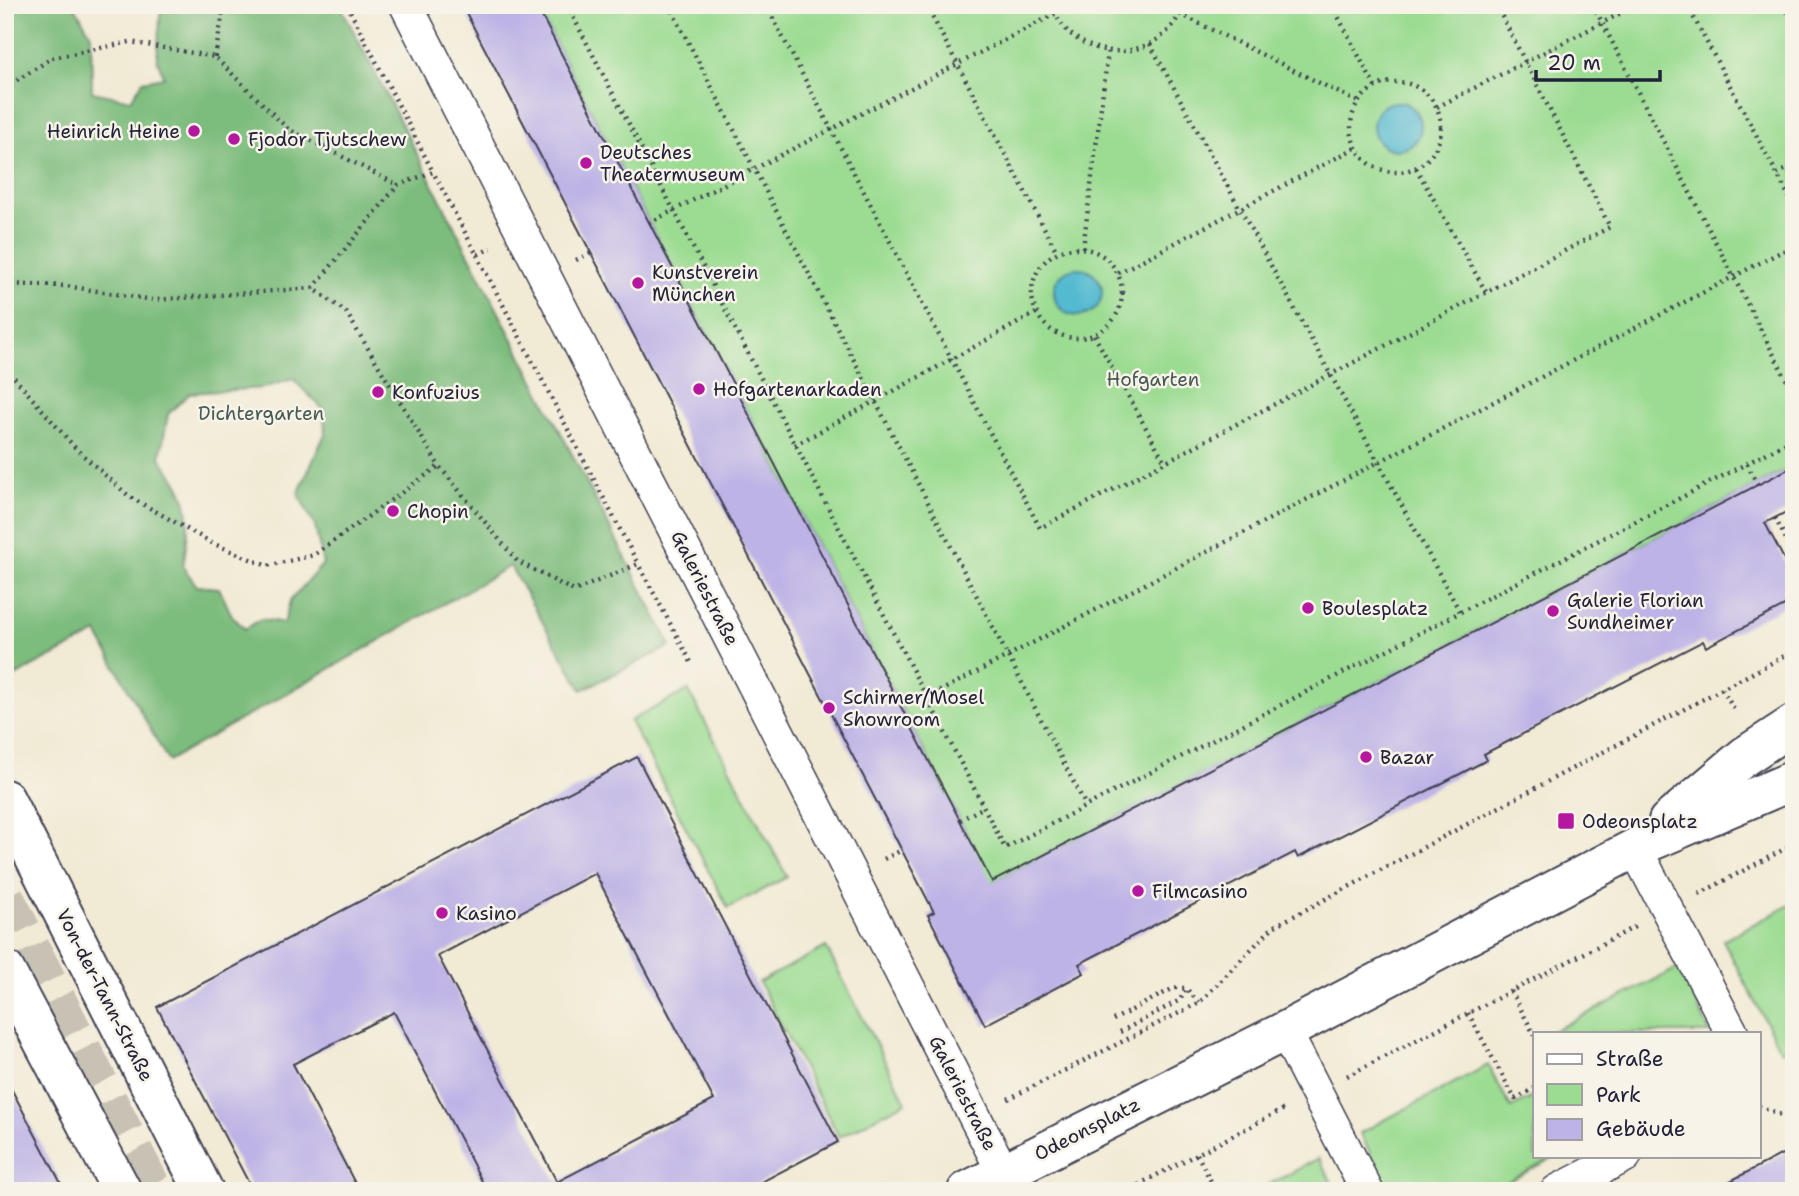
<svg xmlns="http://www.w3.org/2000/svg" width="1799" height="1196" font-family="'Shantell Sans',sans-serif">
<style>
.green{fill:#9bdc92;stroke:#5e7f66;stroke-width:2}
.forest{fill:#7cbc7c;stroke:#4f6f5c;stroke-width:2;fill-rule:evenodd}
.water{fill:#52bad0;stroke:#3a6e86;stroke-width:2}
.building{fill:#beb3e6;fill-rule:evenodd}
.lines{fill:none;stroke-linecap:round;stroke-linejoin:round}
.secondary-tunnel{stroke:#c8c2b5;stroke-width:38;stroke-dasharray:38 19;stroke-linecap:butt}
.street-casing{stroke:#414052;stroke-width:35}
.secondary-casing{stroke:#414052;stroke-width:42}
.path{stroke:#414052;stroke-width:4.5;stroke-dasharray:2 5;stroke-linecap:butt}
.street{stroke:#fff;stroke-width:32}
.secondary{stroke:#fff;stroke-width:38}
.poi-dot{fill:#b5179e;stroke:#f7f3e8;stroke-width:2.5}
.labels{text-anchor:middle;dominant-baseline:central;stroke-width:5;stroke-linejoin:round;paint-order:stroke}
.poi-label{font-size:19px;fill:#22223b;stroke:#f7f3e8;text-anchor:start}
.park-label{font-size:19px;fill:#465a55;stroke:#f7f3e8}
.street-label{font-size:19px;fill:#22223b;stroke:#f7f3e8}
</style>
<rect width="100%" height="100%" fill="#f7f3e8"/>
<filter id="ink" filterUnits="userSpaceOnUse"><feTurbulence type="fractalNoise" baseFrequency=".0143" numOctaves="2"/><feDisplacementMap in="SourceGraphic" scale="14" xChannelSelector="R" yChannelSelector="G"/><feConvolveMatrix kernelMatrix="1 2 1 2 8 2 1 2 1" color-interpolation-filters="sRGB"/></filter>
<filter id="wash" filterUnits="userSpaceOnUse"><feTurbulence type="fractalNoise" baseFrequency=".00686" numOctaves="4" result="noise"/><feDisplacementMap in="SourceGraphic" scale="28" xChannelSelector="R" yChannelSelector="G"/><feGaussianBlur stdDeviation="1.57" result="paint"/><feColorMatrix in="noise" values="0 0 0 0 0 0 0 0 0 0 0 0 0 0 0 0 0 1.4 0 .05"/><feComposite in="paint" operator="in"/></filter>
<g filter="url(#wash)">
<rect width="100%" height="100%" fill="#f1ead4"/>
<g class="green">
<polygon points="536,5 1794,5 1794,466 987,885 963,838 968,835 960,820"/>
<polygon points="688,690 787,877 728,908 630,721"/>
<polygon points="1794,903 1794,1044 1781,1051 1723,940"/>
<polygon points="826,947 906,1102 839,1137 759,982"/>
<polygon points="1680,967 1710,1033 1549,1033 1561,1027"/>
<polygon points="1488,1065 1511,1108 1535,1096 1535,1156 1557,1156 1490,1191 1389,1191 1360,1133"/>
<polygon points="1319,1158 1336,1191 1257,1191"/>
</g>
<path class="forest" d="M5,5H74L91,35L92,92L131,100L143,81L164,77L157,59L161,5H340L671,646L582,690L510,566L168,761L97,633L5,681ZM293,379L324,410L325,434L298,494L315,526L323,564L290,601L284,623L261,619L245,629L232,616L219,588L197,586L183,567C191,514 194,502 160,458L168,414L190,393L263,388Z"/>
<g class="water">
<circle cx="1397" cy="126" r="24"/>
<circle cx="1078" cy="292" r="24"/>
</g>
<g id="blocks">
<g class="building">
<polygon points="462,5 536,5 992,882 1794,466 1794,508 1765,523 1794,578 1794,601 1706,647 1703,641 1484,754 1487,760 1298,858 1295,852 1079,964 1084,973 985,1025 928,915 934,912 910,866"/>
<path d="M637,757L838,1142L744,1191H487L394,1012L293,1064L359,1191H253L157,1007ZM595,873L714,1100L557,1182L438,956Z"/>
<polygon points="5,1077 65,1191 5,1191"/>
<polygon points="1794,1148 1794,1191 1711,1191"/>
</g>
</g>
</g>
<g filter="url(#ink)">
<use href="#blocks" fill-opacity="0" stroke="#414052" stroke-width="2"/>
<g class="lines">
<polyline class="secondary-tunnel" points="5,897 154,1191"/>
<defs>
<g id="street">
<polyline points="406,5 1003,1172"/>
<polyline points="1635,848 1732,1033"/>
<polyline points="1285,1031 1367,1191"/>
<polyline points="1557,1191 1625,1156"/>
</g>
<g id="secondary">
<polyline points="5,799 204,1191"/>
<polyline points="1668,821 1745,756 1794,724"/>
<polyline points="5,970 122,1191"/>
<polyline points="967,1191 1285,1031 1635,848 1794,780"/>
</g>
</defs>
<use href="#street" class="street-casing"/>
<use href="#secondary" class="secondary-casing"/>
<g class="path">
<polyline points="347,5 433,172"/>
<polyline points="567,5 1005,848 1794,439"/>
<polyline points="669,5 1086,806"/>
<polyline points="766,5 1040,528 1610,227 1496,5"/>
<polyline points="926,5 1057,252"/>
<path d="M1052,5C1072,67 1164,66 1183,5"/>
<polyline points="1332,5 1375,87"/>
<polyline points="1593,5 1794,394"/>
<polyline points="1687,5 1794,206"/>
<polyline points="1784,5 1794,25"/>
<polyline points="1180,14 1358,102"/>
<polyline points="1150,44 1460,612"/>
<polyline points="215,57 224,5"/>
<circle cx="1396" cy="127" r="45"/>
<polyline points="5,88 52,58 130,42 215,57 288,129 398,185"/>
<polyline points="1437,107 1637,5"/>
<polyline points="1416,168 1486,292"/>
<polyline points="1777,174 1794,165"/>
<polyline points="649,223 1055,14"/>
<circle cx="1077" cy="293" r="45"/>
<polyline points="1083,248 1108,52"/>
<polyline points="477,255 638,564"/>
<polyline points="576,260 591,253"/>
<polyline points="1118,273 1355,148"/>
<polyline points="5,284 66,286 154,300 313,288 346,312 439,466 517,561 574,591 638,564 692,664"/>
<polyline points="313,288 398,185 433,172 477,255 491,248"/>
<polyline points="1094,335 1165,462"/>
<polyline points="5,367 77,450 130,497 212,543 267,566 314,555 439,466"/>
<polyline points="795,445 1036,313"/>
<polyline points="1747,464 1758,485"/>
<polyline points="1775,518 1794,554"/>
<polyline points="1722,689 1736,713"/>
<polyline points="927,698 1794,245"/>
<polyline points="960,820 984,807"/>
<polyline points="884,859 902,850"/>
<polyline points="1699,894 1794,844"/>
<polyline points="1511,991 1535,1036"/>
<polyline points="1468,1013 1515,1099 1535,1088"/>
<polyline points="1113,1020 1174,988 1186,988 1199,1003"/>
<polyline points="1120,1032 1180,1000 1186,988"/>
<polyline points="1347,1076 1635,927"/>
<polyline points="1008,1099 1199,1003 1273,927 1794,651"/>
<polyline points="1759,1106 1794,1120"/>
<polyline points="1197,1154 1216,1191"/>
<polyline points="1126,1191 1284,1109"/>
</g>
<use href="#street" class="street"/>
<use href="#secondary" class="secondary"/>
</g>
</g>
<g class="poi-dot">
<circle cx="194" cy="131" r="7"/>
<circle cx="234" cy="139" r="7"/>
<circle cx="586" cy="163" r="7"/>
<circle cx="638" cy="283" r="7"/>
<circle cx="699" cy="389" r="7"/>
<circle cx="378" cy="392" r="7"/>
<circle cx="393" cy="511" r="7"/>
<circle cx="1308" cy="608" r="7"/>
<circle cx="1553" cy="611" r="7"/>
<circle cx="829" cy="708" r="7"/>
<circle cx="1366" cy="757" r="7"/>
<rect x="1557" y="812" width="18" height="18" rx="3.5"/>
<circle cx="1138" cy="891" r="7"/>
<circle cx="442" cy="913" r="7"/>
</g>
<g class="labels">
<g class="poi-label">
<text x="180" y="131" text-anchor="end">Heinrich Heine</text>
<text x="248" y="139">Fjodor Tjutschew</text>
<text x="600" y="152">Deutsches<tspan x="600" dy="22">Theatermuseum</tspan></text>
<text x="652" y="272">Kunstverein<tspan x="652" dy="22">München</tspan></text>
<text x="713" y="389">Hofgartenarkaden</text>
<text x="392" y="392">Konfuzius</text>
<text x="407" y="511">Chopin</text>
<text x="1567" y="600">Galerie Florian<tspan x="1567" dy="22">Sundheimer</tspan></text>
<text x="1322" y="608">Boulesplatz</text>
<text x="843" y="697">Schirmer/Mosel<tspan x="843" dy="22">Showroom</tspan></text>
<text x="1380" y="757">Bazar</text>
<text x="1582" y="821">Odeonsplatz</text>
<text x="1152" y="891">Filmcasino</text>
<text x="456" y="913">Kasino</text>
</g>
<g class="park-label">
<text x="1153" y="379">Hofgarten</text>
<text x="261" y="413">Dichtergarten</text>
</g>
<g class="street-label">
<text transform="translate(705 588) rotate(63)">Galeriestraße</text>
<text transform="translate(105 995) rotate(63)">Von-der-Tann-Straße</text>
<text transform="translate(963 1093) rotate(63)">Galeriestraße</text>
<text transform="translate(1087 1129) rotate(-27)">Odeonsplatz</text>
</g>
</g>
<rect width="1799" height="1196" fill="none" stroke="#f7f3e8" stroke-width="28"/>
<rect x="1533" y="1032" width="228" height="126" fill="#f7f3e8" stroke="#a29fa3" stroke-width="2"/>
<rect x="1547" y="1054" width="35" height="10" fill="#ffffff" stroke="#a29fa3" stroke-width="2"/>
<text x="1596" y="1066" font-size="21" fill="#22223b">Straße</text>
<rect x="1547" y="1084" width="35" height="21" fill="#9bdc92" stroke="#a29fa3" stroke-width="2"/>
<text x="1596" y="1102" font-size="21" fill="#22223b">Park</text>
<rect x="1547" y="1119" width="35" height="21" fill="#beb3e6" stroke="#a29fa3" stroke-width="2"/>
<text x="1596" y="1136" font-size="21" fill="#22223b">Gebäude</text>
<path d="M1536 70v10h124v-10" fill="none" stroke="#22223b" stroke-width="3.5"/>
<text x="1547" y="70" font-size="21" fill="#22223b" stroke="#f7f3e8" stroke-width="5" paint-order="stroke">20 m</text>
</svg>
